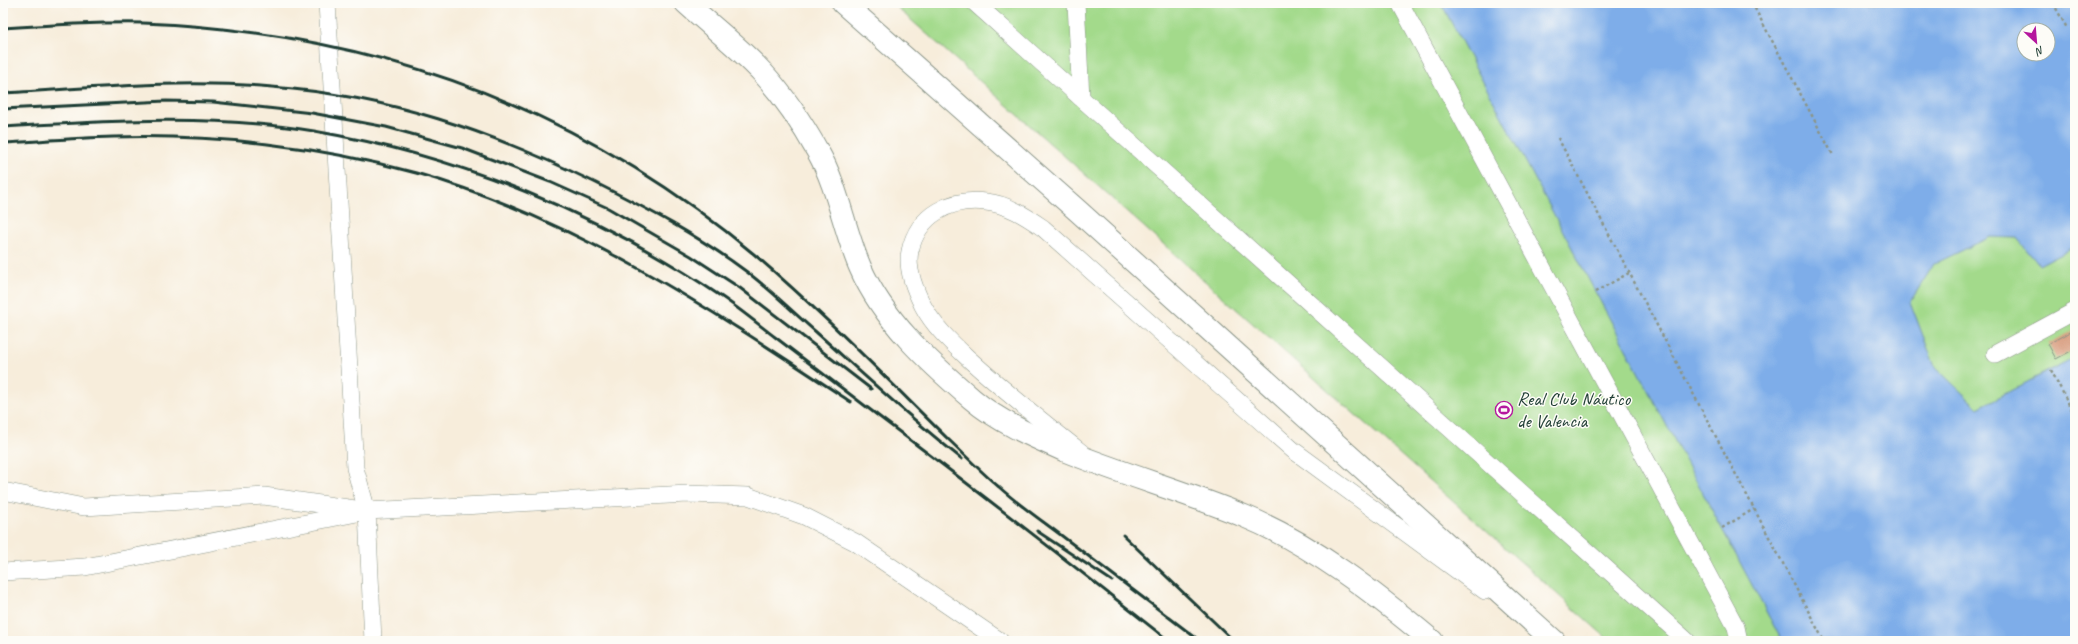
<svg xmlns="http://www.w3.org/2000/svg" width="2078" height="644" font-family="Caveat,sans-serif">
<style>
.green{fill:#a3da8b;stroke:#618c60}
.water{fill:#7eade9;stroke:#4e758e;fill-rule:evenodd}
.building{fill:#d79a7c}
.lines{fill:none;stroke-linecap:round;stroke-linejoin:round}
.service-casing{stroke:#8b9588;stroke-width:18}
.minor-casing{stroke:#8b9588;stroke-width:24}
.path{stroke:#8b9588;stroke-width:2.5;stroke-dasharray:3 3;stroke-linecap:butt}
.service{stroke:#fff;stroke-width:17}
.minor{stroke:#fff;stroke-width:22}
.rail{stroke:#1f3d34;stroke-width:3}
.labels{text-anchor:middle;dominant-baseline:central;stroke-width:3;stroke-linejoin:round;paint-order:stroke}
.poi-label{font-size:19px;fill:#1f3d34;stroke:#fdfcf7;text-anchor:start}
</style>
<rect width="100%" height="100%" fill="#fdfcf7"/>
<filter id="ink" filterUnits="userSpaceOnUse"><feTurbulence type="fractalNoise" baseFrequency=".025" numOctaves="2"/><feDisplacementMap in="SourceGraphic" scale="8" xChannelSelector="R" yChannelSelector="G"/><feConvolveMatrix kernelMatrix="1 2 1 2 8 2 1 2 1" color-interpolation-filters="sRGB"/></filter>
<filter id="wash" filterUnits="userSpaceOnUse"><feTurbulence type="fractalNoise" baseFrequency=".012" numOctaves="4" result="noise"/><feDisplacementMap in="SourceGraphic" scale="16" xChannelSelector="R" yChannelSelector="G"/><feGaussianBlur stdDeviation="0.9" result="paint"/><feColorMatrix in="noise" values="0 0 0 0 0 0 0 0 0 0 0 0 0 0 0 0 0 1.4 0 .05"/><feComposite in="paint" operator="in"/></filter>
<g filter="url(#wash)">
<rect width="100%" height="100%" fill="#f7eddb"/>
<g class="green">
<polygon points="892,3 1441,3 1782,641 1610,641"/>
<polygon points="1990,237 2017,238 2039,265 2075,246 2075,357 1978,408 1935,367 1910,302 1934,264"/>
</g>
<path class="water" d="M1441,3H2075V246L2039,265L2017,238L1990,237L1934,264L1910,302L1935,367L1978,408L2075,357V641H1782ZM2024,30H2048V54H2024Z"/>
<g id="blocks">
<polygon class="building" points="2075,329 2075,349 2056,359 2048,344"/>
</g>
</g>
<g filter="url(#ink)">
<use href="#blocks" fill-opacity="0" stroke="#8b9588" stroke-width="1"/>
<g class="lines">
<defs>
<g id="service">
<polyline points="327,3 355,468 367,511 373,641"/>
<polyline points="975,3 1687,641"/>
<polyline points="1076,3 1081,98"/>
<polyline points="1400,3 1736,627 1739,641"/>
<polyline points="1995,354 2075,311"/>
<path d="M1082,453C1044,423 1006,393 970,360C953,344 934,327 923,306C915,290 906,269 910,251C918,214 951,198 986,202C1007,204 1026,216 1043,228L1293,450L1485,591"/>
<polyline points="3,491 84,507 264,496 355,509"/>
<polyline points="3,572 85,567 367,511 688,494 748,496 804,516 855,542 1000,641"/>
</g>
<g id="minor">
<path d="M686,3C711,26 739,47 762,72C784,96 802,123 818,152C838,187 844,230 860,267C883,320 929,362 972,399C999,422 1034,437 1066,451C1125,475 1186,492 1244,516C1312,544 1376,594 1432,641"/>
<polyline points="843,3 1078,211 1554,641"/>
</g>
</defs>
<use href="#service" class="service-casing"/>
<use href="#minor" class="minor-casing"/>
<g class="path">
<polyline points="1752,3 1833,155"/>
<polyline points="2053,3 2067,28"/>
<polyline points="1558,138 1824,641"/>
<polyline points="1595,292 1629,273"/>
<polyline points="2051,370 2075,416"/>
<polyline points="1722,528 1754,509"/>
</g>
<use href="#service" class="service"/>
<use href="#minor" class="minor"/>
<g class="rail">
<path d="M3,28C50,25 97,22 143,23C373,32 579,107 755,255C823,313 885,377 948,439C965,455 981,472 999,487C1020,506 1044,522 1066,539C1110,573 1155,607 1200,641"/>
<path d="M3,93C92,88 182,79 272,87C390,96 489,131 594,182C648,209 699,236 747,272C771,290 793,312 816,332C864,375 911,419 962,459"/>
<polyline points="3,109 166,101 213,102 312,113 386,127 462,148 550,182 608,208 691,256 740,288 871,389"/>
<path d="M3,127C107,121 211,114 314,131C460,156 600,214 722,297C741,310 758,324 775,337C810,364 846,391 881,418C978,491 1074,566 1169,641"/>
<path d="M3,143C39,141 76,138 113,137C213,134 319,146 416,173C575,218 715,312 851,402"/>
<polyline points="1037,531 1112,581"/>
<polyline points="1123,535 1234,641"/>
</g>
</g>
</g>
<defs>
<symbol id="stadium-ring" viewBox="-11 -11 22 22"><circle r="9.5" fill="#fdfcf7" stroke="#b5179e" stroke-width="1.5"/><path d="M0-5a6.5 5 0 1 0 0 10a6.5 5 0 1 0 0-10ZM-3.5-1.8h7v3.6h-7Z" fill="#b5179e"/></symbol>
</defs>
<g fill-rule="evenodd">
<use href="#stadium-ring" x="1494" y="400" width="20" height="20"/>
</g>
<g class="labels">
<g class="poi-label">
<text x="1517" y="399">Real Club Náutico<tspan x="1517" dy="22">de Valencia</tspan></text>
</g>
</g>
<rect width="2078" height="644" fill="none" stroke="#fdfcf7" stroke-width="16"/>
<g transform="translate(2036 42) rotate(154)"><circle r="19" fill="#fdfcf7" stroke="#a4b0a9"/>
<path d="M0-3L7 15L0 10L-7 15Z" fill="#b5179e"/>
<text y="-6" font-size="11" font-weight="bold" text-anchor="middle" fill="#1f3d34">N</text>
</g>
</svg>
